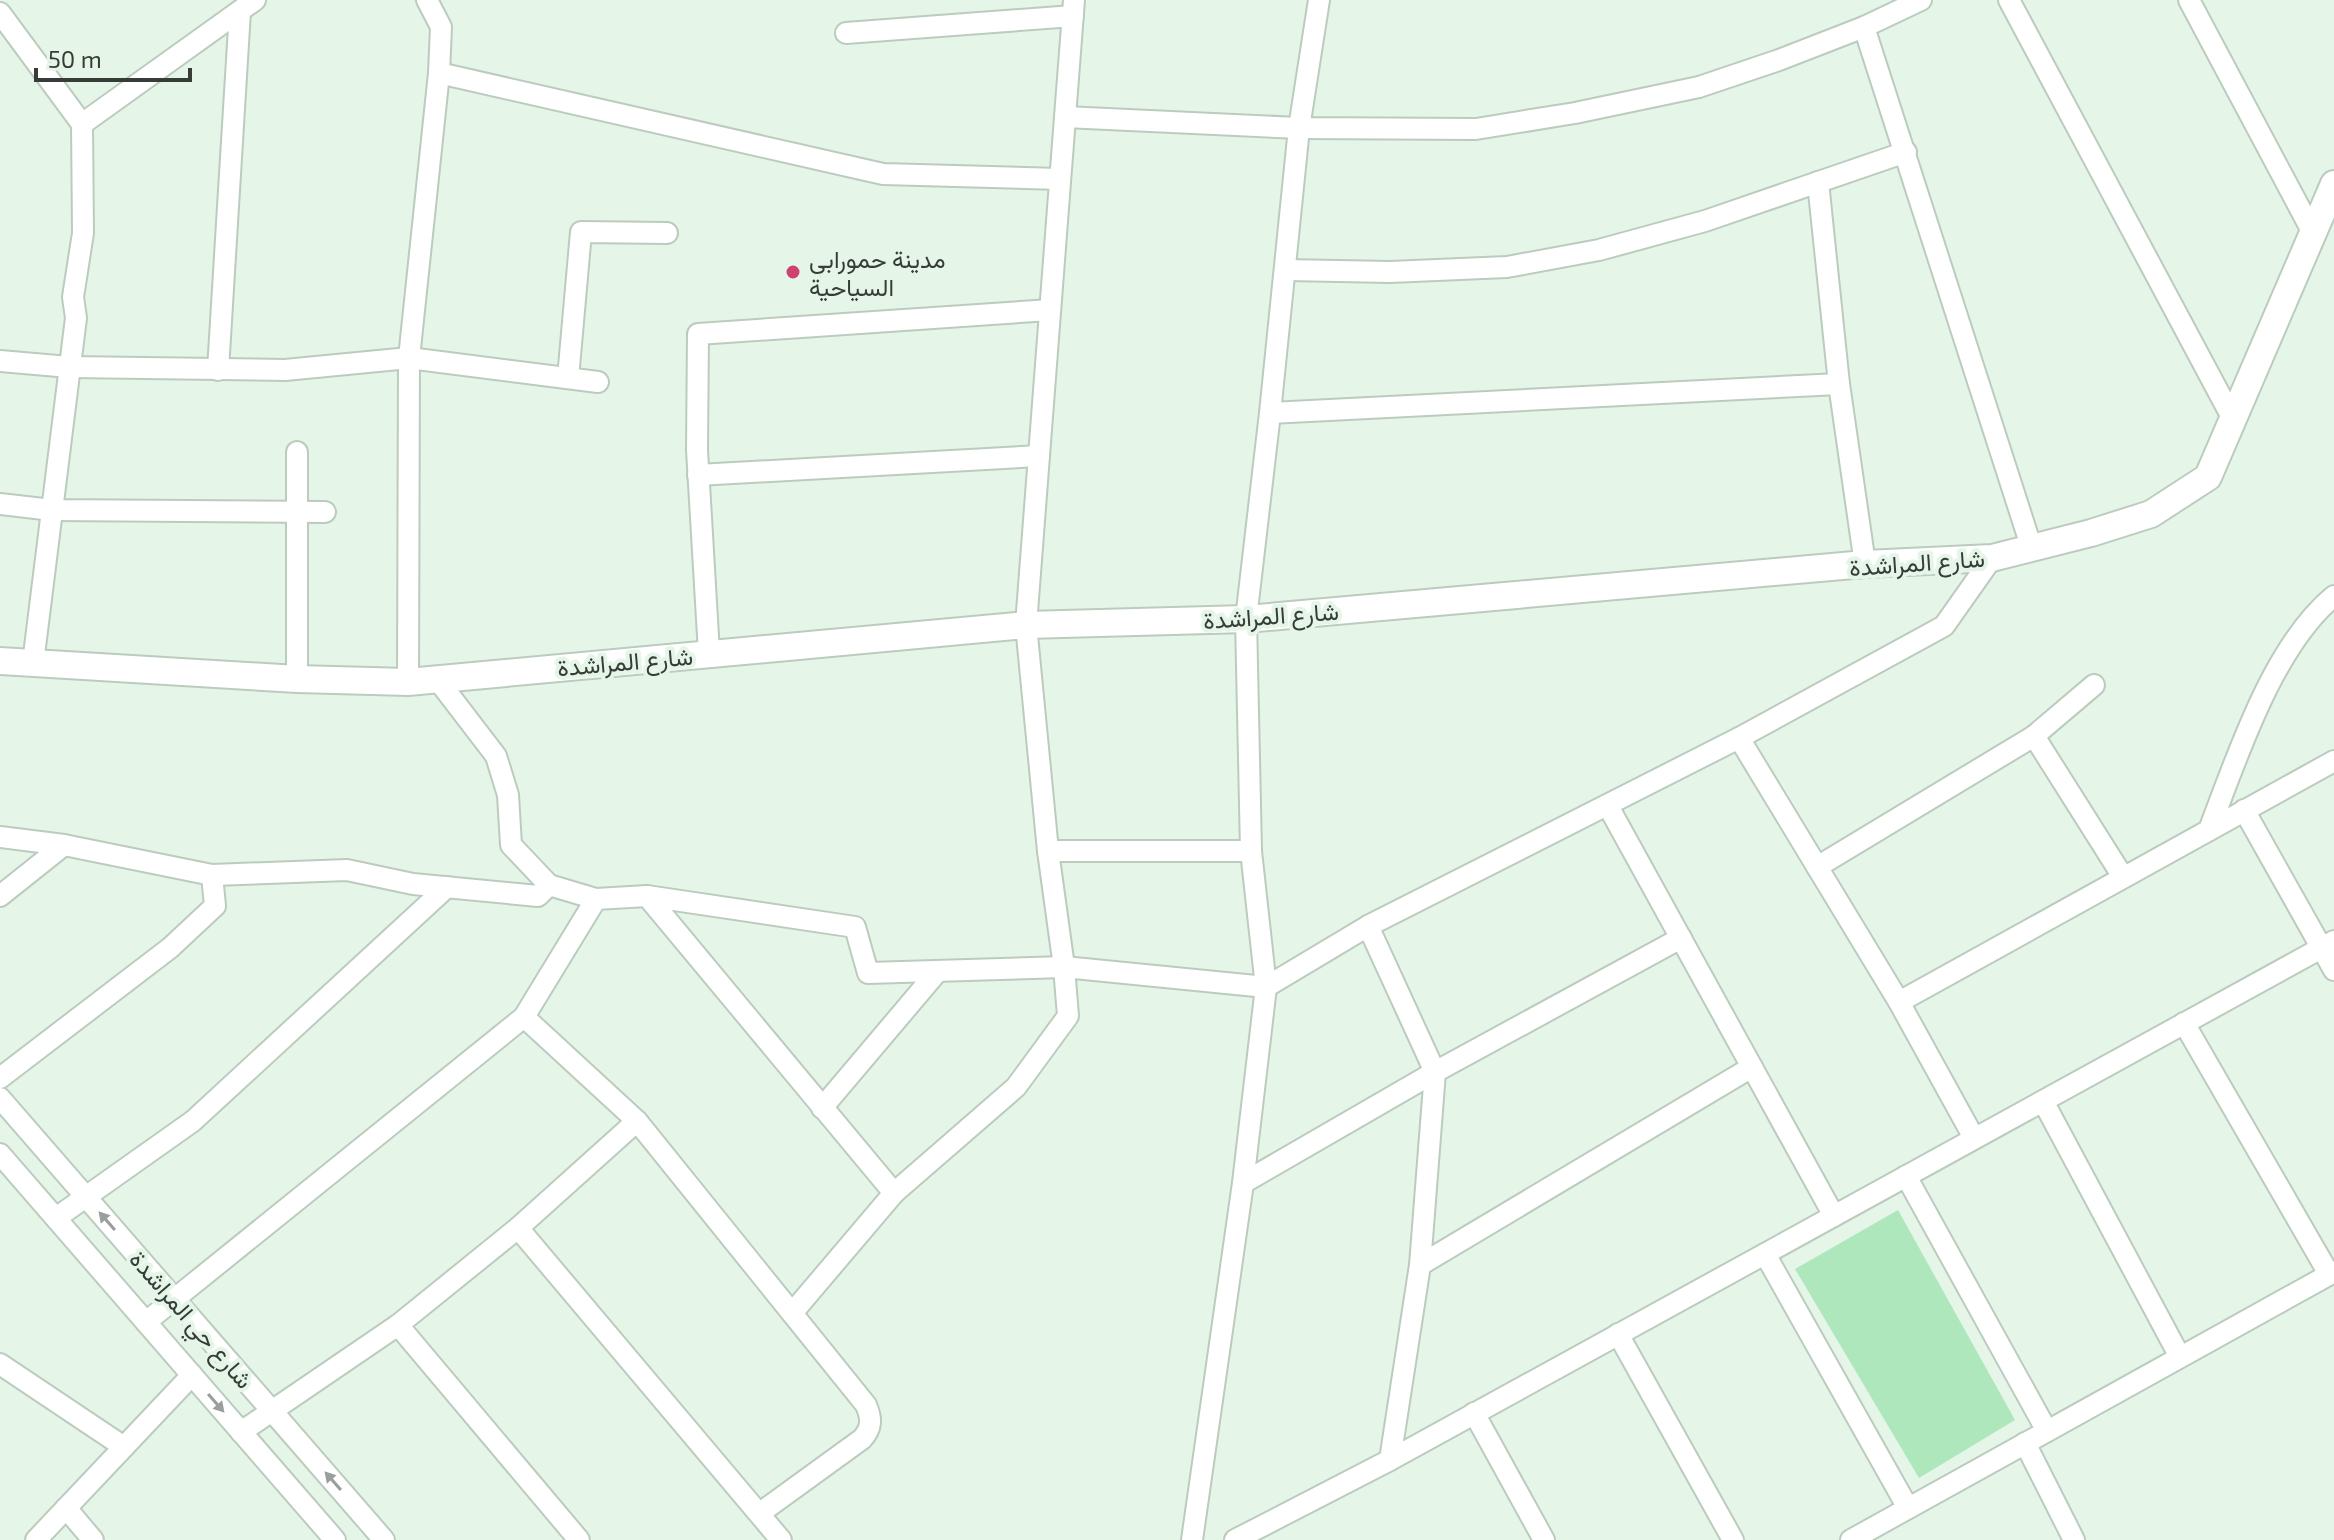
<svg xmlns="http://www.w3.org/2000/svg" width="2334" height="1540" font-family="'Exo 2',Vazirmatn,sans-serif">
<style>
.green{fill:#afe7bd}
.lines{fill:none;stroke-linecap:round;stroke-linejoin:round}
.minor-casing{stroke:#bbccbe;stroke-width:24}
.tertiary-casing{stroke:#bbccbe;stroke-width:30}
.minor{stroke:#fff;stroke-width:20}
.tertiary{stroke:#fff;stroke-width:26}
.oneway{fill:#9a9e9c}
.poi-dot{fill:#cd4173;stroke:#e5f6e9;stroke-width:3}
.labels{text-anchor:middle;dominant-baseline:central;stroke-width:8;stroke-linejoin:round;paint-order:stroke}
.poi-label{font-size:24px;fill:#363d38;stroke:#e5f6e9;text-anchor:start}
.street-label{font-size:24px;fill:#363d38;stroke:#e5f6e9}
</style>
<rect width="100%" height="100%" fill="#e5f6e9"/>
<polygon class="green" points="1898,1210 2015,1420 1919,1478 1795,1269"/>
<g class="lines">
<defs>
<g id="minor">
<polyline points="1074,0 1026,625 1048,851 1251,851"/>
<polyline points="2009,0 2234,421"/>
<polyline points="2189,0 2313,233"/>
<polyline points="0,13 82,124 83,233 73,297 76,318 33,663"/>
<polyline points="1864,27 2031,546"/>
<polyline points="846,33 1073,16"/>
<polyline points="439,73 883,174 1060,179"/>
<polyline points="1065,117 1299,128 1476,129 1575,113 1699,87 1779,60 1864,27 1921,0"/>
<polyline points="82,124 255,0"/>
<polyline points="1818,182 1839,384 1865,564"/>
<polyline points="1286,270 1390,272 1507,267 1599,250 1705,221 1906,152"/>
<polyline points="0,361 69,367 285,370 409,358 598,382"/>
<polyline points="218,370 240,11"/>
<polyline points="568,378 581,232 667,233"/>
<polyline points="1270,413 1839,384"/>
<polyline points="698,475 1039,456"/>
<polyline points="0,504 52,510 325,512"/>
<polyline points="709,653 697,450 698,334 1050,310"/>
<polyline points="297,679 297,452"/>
<polyline points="437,679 496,756 508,795 511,845 549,885 596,899"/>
<polyline points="408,682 409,358 439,73 441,27 427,0"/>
<polyline points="2034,736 2123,877"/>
<polyline points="1739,738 1899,1002 1974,1138"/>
<polyline points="1608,806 1834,1216"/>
<polyline points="2244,810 2334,970"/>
<path d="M2209,830C2237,757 2273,646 2334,596"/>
<polyline points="0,837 64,845 212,875 347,870 413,884 538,896 549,885"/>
<polyline points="1817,867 2034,736 2094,685"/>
<polyline points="0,896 64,845"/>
<polyline points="647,896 894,1193 793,1312"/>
<polyline points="1368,926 1435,1072 1420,1265 1390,1460"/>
<polyline points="1899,1002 2334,761"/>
<path d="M524,1017L637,1121L866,1405C872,1419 872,1428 862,1439L760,1513"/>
<polyline points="2184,1023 2329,1274"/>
<polyline points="0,1078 170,948 215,906 212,875"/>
<polyline points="0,1098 384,1540"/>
<polyline points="2043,1101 2180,1357"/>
<polyline points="822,1108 937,972"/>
<polyline points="0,1154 335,1540"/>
<polyline points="1906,1176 2047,1431"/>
<polyline points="1243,1183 1435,1072 1681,938"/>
<polyline points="894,1193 1016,1087 1068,1016 1064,967 1048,851"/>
<polyline points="56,1218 193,1121 447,887"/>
<polyline points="518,1228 781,1540"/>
<polyline points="1765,1254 1908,1508"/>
<polyline points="1420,1265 1752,1067"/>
<polyline points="146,1322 524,1017 596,899 647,896 855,927 868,973 1064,967 1266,987 1368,926 1739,738 1944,626 1992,558"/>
<polyline points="398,1325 579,1540"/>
<polyline points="1618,1334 1733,1540"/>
<polyline points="0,1364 124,1447"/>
<polyline points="1474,1413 1544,1540"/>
<polyline points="241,1432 398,1325 518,1228 637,1121"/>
<polyline points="2025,1443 2074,1540"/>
<polyline points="66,1508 93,1540"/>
<polyline points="36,1540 192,1375"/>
<polyline points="1192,1540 1243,1183 1266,987 1251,851 1246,619 1270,413 1299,128 1319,0"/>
<polyline points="1235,1540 1390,1460 2334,941"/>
<polyline points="1851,1540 2334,1272"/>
</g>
<polyline id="tertiary" points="0,661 297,679 408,682 1026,625 1246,619 1865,564 1992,558 2091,533 2151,514 2208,477 2334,184"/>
</defs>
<use href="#minor" class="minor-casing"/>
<use href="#tertiary" class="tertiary-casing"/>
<use href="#minor" class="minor"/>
<use href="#tertiary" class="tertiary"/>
</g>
<defs><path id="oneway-solid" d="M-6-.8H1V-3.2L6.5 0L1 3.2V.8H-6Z" transform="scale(2)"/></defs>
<g class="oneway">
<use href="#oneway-solid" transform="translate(107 1221) rotate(-131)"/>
<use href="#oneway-solid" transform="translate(216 1403) rotate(49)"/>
<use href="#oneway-solid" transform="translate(333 1481) rotate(-131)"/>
</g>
<circle class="poi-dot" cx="793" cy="272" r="8"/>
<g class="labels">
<g class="poi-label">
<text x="809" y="258">مدينة حمورابي<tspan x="809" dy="28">السياحية</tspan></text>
</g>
<g class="street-label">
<text transform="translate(1917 562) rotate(-4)">شارع المراشدة</text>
<text transform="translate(1271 615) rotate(-4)">شارع المراشدة</text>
<text transform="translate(625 661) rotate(-5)">شارع المراشدة</text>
<text transform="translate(192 1319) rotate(49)">شارع حي المراشدة</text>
</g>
</g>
<path d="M36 68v12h154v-12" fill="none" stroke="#363d38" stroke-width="4"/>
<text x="48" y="68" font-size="24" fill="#363d38" stroke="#e5f6e9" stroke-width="6" paint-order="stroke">50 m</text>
</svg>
